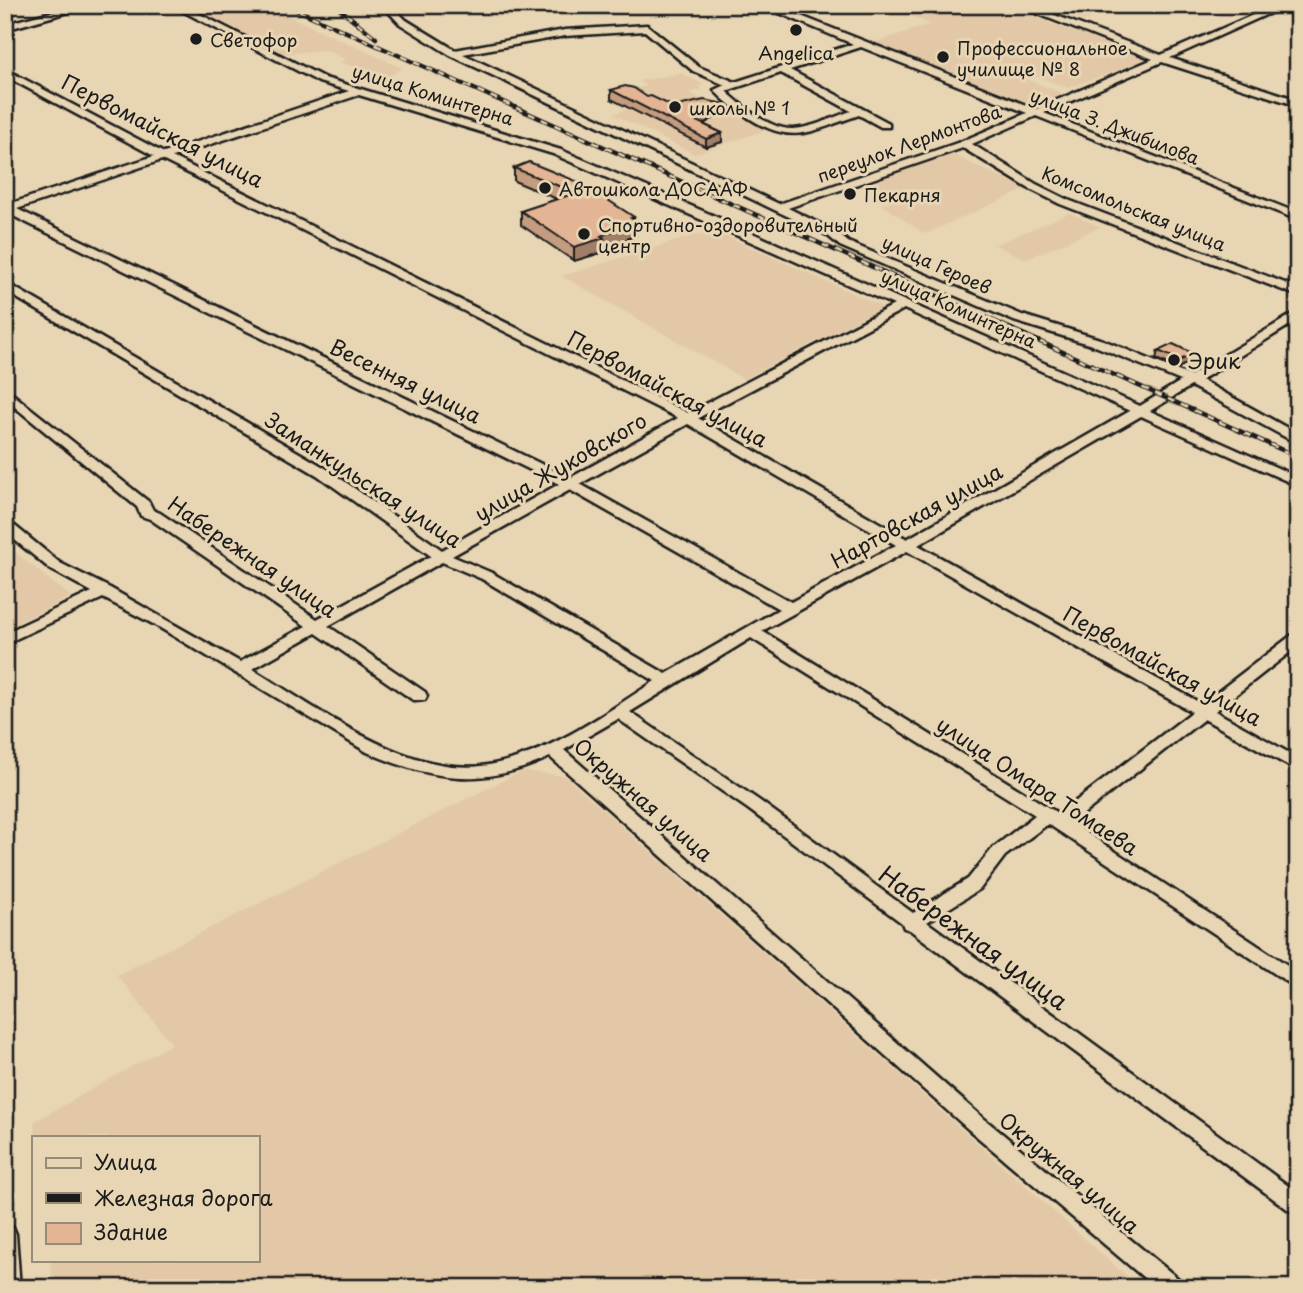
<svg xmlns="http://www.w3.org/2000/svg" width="1303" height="1293" font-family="'Playpen Sans',sans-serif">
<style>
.built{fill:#e2c8a7}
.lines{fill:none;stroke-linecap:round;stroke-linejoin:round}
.minor-casing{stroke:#1c1c1c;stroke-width:5}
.minor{fill:#e7d5b3;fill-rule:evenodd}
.rail-casing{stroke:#1c1c1c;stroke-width:4.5}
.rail{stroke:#e7d5b3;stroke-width:2.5;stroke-dasharray:7;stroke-linecap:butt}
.wall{fill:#c49c7f;stroke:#1c1c1c;stroke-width:2}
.shaded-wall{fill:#a07f68;stroke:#1c1c1c;stroke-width:2}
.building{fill:#e4b594;stroke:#1c1c1c;stroke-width:2}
.poi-dot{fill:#1c1c1c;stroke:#e7d5b3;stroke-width:2.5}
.labels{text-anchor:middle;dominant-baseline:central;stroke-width:6;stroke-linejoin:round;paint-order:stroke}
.far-poi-label{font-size:18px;fill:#1c1c1c;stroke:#e7d5b3;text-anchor:start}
.far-street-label{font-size:18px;fill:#1c1c1c;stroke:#e7d5b3}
.street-label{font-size:21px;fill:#1c1c1c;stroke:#e7d5b3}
.poi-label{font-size:21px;fill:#1c1c1c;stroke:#e7d5b3;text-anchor:start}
.near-street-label{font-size:24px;fill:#1c1c1c;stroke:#e7d5b3}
</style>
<rect width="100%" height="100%" fill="#e7d5b3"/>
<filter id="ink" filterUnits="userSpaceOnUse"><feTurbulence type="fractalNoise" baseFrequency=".0143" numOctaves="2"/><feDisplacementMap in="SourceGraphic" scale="14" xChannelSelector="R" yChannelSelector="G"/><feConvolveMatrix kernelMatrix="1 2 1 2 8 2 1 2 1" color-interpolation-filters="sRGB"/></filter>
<g filter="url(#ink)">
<g class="built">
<polygon points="189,5 264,5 402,68 377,84 360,76 369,72 340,62 346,60 328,50 275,54"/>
<polygon points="925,5 1002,5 1149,59 1068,88 919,32 1017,70 1011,73 1064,94 1029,107 871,44 930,24 902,12"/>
<polygon points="1046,5 1138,5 1139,6 1083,20 1068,13 1058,16 1039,7"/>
<polygon points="681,73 704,85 698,86 702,89 689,93 766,130 694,154 613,114 648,102 652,97 636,89 647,86 639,81"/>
<polygon points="951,154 1026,189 925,234 881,204 889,203 887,199 862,187"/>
<polygon points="1069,213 1100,227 1026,259 995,245"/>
<polygon points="712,230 883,307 744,379 562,276"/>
<polygon points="5,544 71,597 5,629"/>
<polygon points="522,771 565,776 1140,1288 54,1288 50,1260 257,1260 257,1137 36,1137 34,1122 172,1044 117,975"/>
</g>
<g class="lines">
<defs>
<g id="minor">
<polygon points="78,5 93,5 5,30 5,24"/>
<path d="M171,5H182L325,78L561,150L719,218L1140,406L1181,381L1095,346L1014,321L840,246L827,235L450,55L400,24L382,5H391L406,20L455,50L565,30L647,25L699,67L735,82L853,44L760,5H773L1036,109L1153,59L1015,5H1028L1161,55L1276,5H1288L1170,58L1298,100V106L1162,62L1044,113L1298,213V220L1036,116L972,144L1036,184L1068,200L1298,288V296L1060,204L1028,188L963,148L788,208L835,231L848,242L1022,315L1103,340L1190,376L1298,311V320L1201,380L1298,434V444L1191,386L1150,411L1298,477V486L1141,416L918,545L1202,704L1292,635L1298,633V646L1215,711L1298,758V771L1204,719L1072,823L1298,972V989L1048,824L1005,856L980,889L927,922L1298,1193V1214L1290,1211L910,930L904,928L902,923L748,809L618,719L564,750L982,1117L1181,1281L1184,1288H1156L968,1129L550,757C484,788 433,781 367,752L157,626L103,598L5,644V633L92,592L50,569L5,532V521L10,522L60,563L110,588L240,662L306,626L150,519L141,516L137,507L5,399V388L149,502L153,510L160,513L317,619L431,556L317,475L5,291V282L327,469L442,550L559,484L5,212V194L10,197L12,203L154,156L5,76V69L164,153L349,91L319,82ZM645,31L693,71L725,85L714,90C724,101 736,110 749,118C794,147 813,130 859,115L881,127H889V123L790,70L861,47L1027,113L960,142L779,204L463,54L565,36ZM781,73L851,111C833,117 813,128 793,129C770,130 742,106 726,91ZM359,95L553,154L894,305L688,413L172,157ZM162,160L678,418L570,478L17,209ZM904,309L1130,411L907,539L698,418ZM688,424L896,545L791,602L580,484ZM570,490L779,609L666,674L492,573L452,556ZM907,551L1192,712L1059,814L762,631ZM442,562L482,579L655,681C605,713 553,752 494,764C413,782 319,709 252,669L316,633L413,700H425L427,696L425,692L328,626ZM751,638L1035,815L993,848L968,879L913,913L760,801L630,712Z"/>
<polygon points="5,1225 13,1227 16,1234 20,1288 5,1288"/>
</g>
</defs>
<use href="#minor" class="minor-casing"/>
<use href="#minor" class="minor"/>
<defs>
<g id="rail">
<polyline points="286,5 1298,457"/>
<polyline points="335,5 376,38"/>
</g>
</defs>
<use href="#rail" class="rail-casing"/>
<use href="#rail" class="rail"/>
</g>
<g class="wall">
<polygon points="611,90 647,97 674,107 725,104 725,112 703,124 722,133 722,142 706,147 611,99"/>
<polygon points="529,162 636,221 636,235 604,249 604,252 574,261 521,225 521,211 557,199 514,181 514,168"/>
<polygon points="1158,351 1192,361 1178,368 1156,359"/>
</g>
<g class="shaded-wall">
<polygon points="725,104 725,112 694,129 694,120"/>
<polygon points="722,133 722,142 706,147 706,139"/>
<polygon points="634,217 634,222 636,221 636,235 604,249 604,252 574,261 574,247"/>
<polygon points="1194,354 1192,361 1178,368 1180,360"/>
</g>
<g class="building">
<polygon points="625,86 634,88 647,97 651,96 674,107 704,100 725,104 694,120 722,133 706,139 611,90"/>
<polygon points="529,162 583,184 634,217 631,218 636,221 601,236 604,238 574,247 521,211 576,193 514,168"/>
<polygon points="1173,344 1194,354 1180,360 1158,351"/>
</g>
</g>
<g class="poi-dot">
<circle cx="796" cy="30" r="7"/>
<circle cx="196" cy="39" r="7"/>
<circle cx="943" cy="57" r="7"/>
<circle cx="675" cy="107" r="7"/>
<circle cx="545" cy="188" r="7"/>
<circle cx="850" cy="194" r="7"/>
<circle cx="584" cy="234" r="7"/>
<circle cx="1174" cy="360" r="7"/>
</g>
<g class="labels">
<g class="far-poi-label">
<text x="210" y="39">Светофор</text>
<text x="957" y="47">Профессиональное<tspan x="957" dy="21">училище № 8</tspan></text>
<text x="796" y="52" text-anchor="middle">Angelica</text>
<text x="689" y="107">школы № 1</text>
<text x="559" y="188">Автошкола ДОСААФ</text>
<text x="864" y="194">Пекарня</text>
<text x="598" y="224">Спортивно-оздоровительный<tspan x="598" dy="21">центр</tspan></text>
</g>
<g class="far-street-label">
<text transform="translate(433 94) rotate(17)">улица Коминтерна</text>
<text transform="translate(1115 126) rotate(21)">улица З. Джибилова</text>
<text transform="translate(909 143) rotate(-20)">переулок Лермонтова</text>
<text transform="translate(1134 208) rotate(22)">Комсомольская улица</text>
<text transform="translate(937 264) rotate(24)">улица Героев</text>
<text transform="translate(959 308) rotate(24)">улица Коминтерна</text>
</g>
<g class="street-label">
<text transform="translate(163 130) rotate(27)">Первомайская улица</text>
<text transform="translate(406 380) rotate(26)">Весенняя улица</text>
<text transform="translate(668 388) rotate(28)">Первомайская улица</text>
<text transform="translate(560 466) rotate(-30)">улица Жуковского</text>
<text transform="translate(364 479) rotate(33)">Заманкульская улица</text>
<text transform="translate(916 515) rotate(-29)">Нартовская улица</text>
<text transform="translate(253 556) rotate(34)">Набережная улица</text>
<text transform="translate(1163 665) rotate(29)">Первомайская улица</text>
<text transform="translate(1038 785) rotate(33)">улица Омара Томаева</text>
<text transform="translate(644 799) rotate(41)">Окружная улица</text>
<text transform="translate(1070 1172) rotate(40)">Окружная улица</text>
</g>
<g class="poi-label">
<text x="1188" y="360">Эрик</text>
</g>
<g class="near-street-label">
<text transform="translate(974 937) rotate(36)">Набережная улица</text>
</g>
</g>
<rect width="1303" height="1293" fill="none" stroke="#e7d5b3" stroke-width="28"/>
<rect x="14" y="14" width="1275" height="1265" fill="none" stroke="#1c1c1c" stroke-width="2.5" filter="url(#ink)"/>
<rect x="32" y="1136" width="228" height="126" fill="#e7d5b3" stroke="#968b77" stroke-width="2"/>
<rect x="46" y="1158" width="35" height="10" fill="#e7d5b3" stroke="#968b77" stroke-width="2"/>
<text x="94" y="1170" font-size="21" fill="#1c1c1c">Улица</text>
<rect x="46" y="1193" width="35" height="10" fill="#1c1c1c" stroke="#968b77" stroke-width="2"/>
<text x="94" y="1206" font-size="21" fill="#1c1c1c">Железная дорога</text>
<rect x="46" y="1223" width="35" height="21" fill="#e4b594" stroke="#968b77" stroke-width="2"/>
<text x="94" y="1240" font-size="21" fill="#1c1c1c">Здание</text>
</svg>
